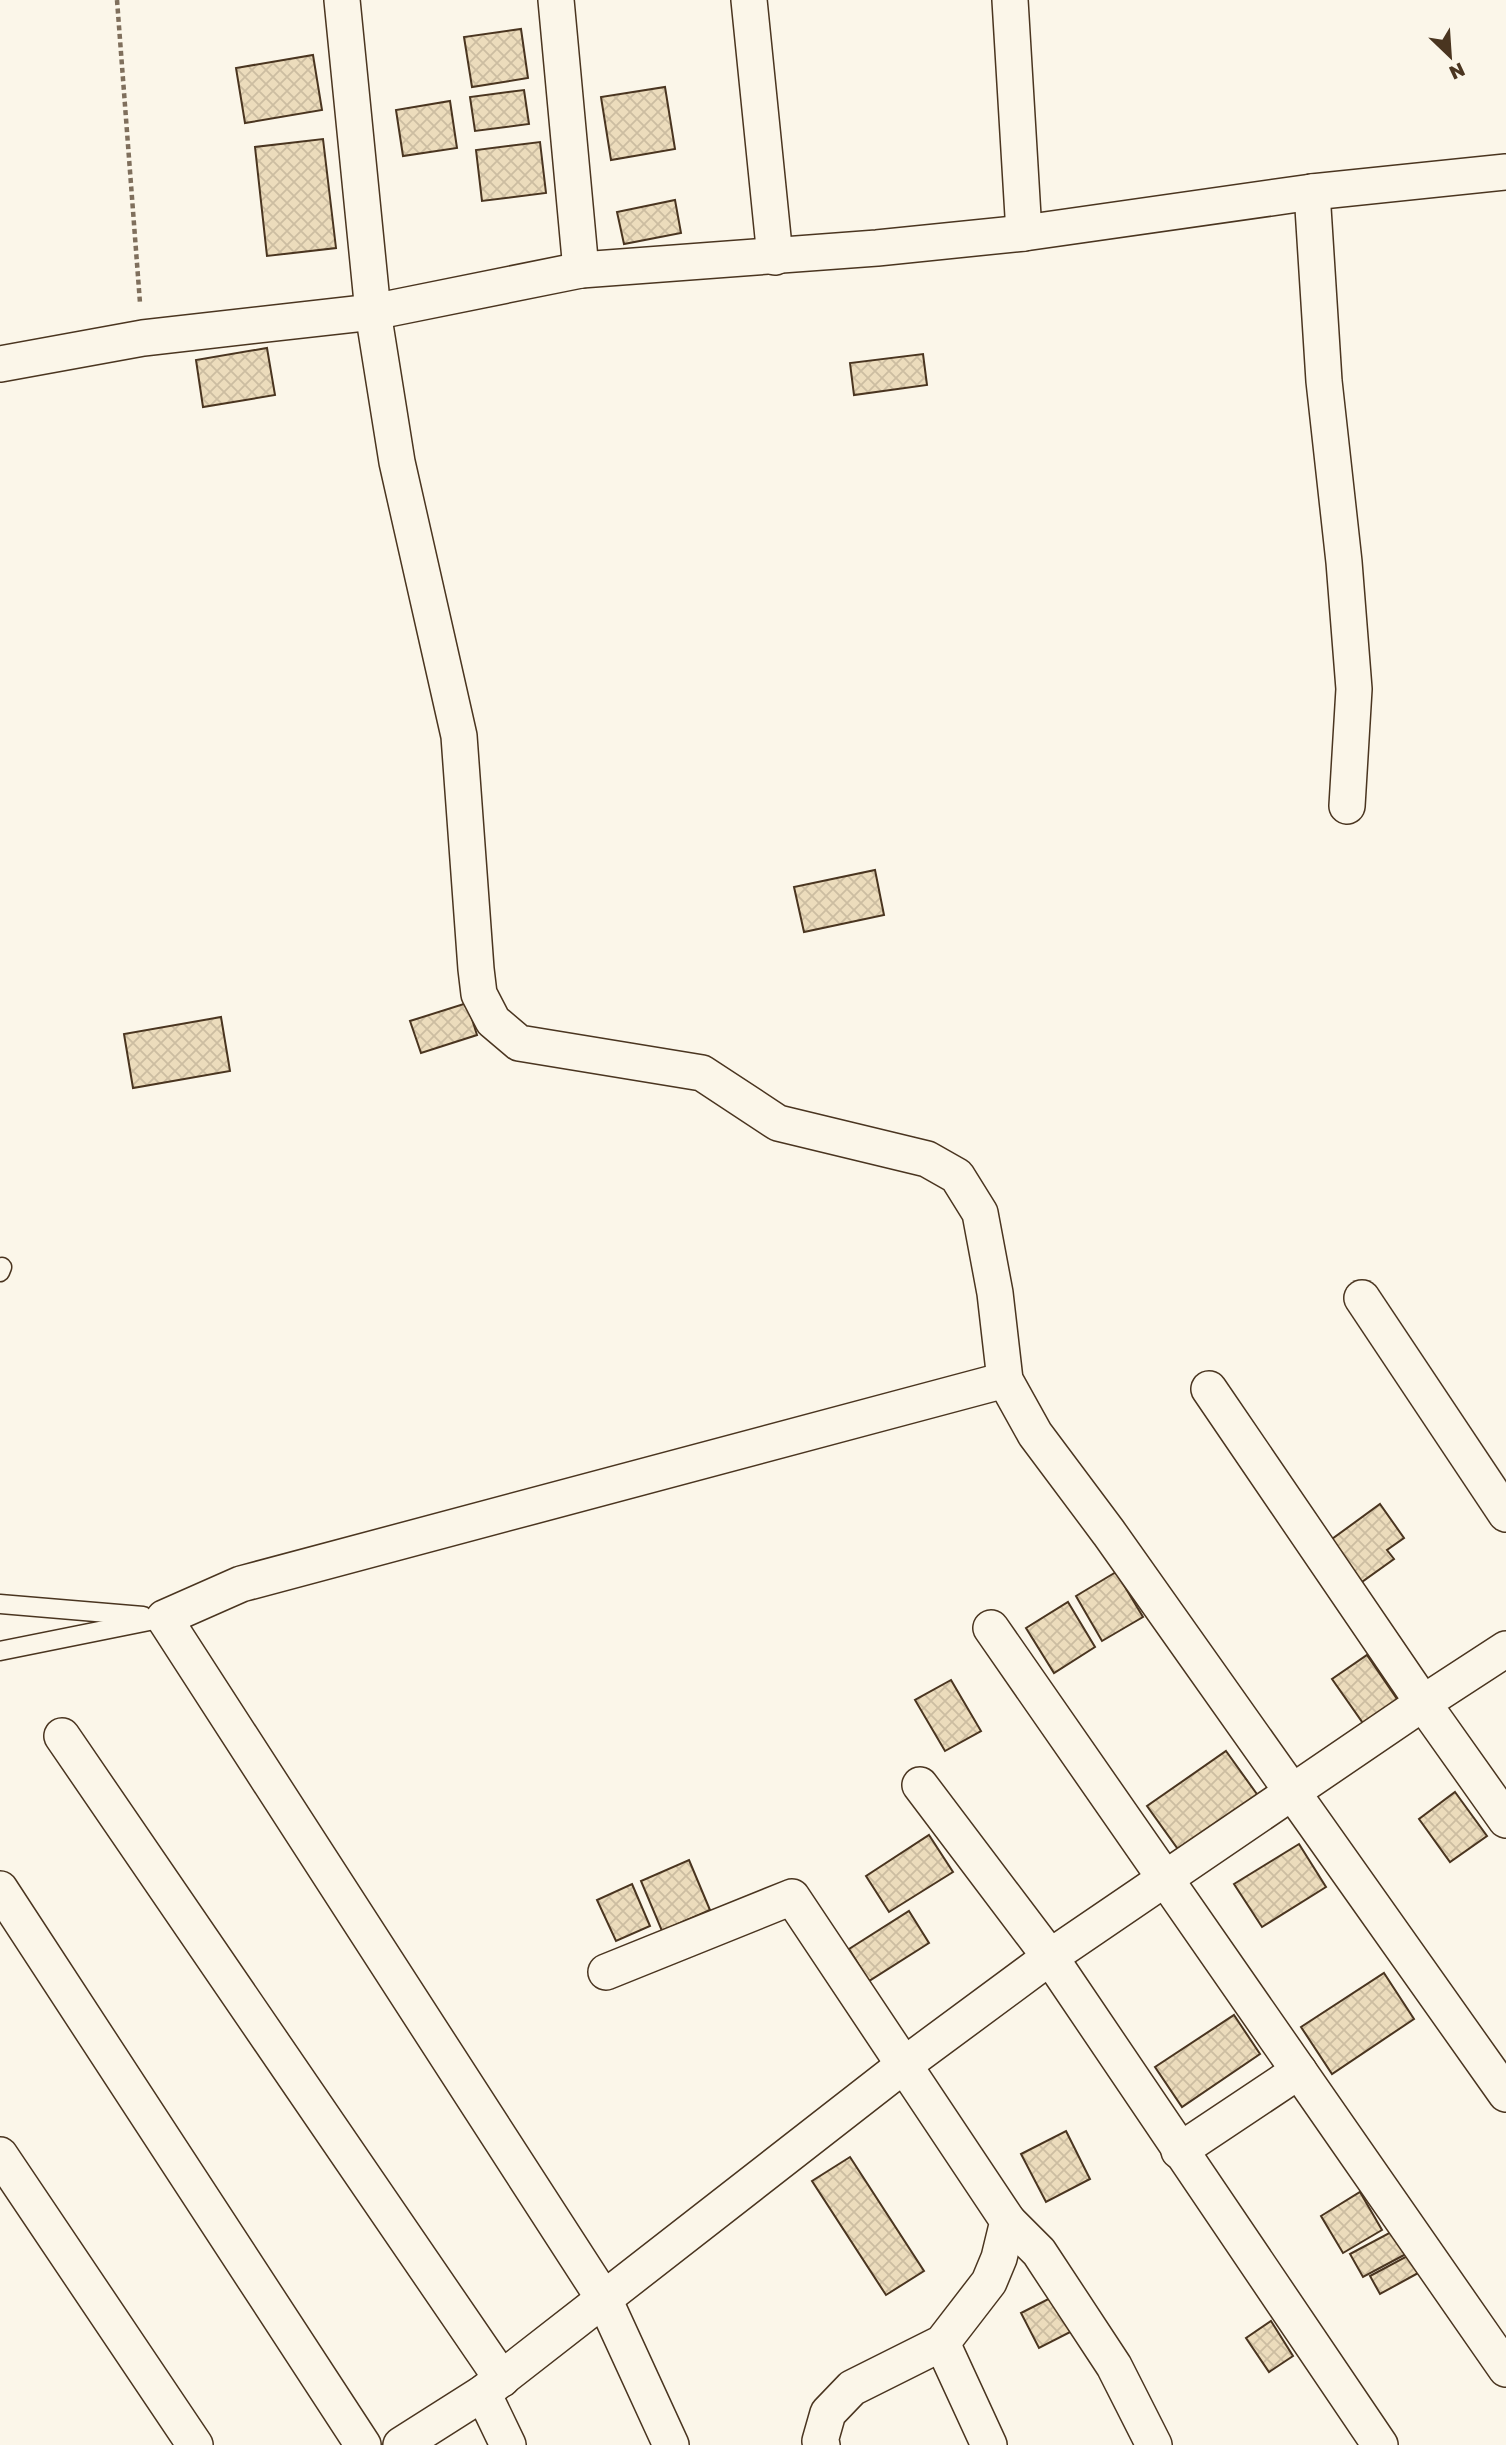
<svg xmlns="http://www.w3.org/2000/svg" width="1506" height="2445" font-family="'Golos Text',sans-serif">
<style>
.building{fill:url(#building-cross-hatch);stroke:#4a3520;stroke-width:2}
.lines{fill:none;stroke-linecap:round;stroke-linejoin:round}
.service-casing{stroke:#4a3520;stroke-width:21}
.minor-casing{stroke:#4a3520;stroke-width:38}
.path{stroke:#7f6f5c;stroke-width:4.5;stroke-dasharray:5 3.5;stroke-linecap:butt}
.service{stroke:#fbf6e9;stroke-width:18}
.minor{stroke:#fbf6e9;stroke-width:35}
</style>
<defs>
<pattern id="building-cross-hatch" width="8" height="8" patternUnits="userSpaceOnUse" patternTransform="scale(1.75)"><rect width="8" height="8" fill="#ecdcbc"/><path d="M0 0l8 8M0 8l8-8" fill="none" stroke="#ccbda1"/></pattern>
</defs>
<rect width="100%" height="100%" fill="#fbf6e9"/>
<g class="building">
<polygon points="521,29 528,78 472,87 464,37"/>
<polygon points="313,55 322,110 245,123 236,68"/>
<polygon points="665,87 675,149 611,160 601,97"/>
<polygon points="524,90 529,124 475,131 470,97"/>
<polygon points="450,101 457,148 403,156 396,110"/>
<polygon points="323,139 336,248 267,256 255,147"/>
<polygon points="540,142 546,193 482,201 476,150"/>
<polygon points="675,200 681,233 624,244 617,212"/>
<polygon points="267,348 275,395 203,407 196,360"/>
<polygon points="923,354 927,385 854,395 850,363"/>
<polygon points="875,870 884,915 804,932 794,887"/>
<polygon points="467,1003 477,1035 421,1053 410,1021"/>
<polygon points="221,1017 230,1071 133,1088 124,1034"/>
<polygon points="1380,1504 1404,1538 1387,1550 1394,1559 1352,1589 1321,1547"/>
<polygon points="1116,1572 1143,1617 1102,1641 1076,1596"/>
<polygon points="1068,1602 1095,1647 1054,1673 1026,1628"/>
<polygon points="1367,1655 1399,1702 1365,1726 1332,1679"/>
<polygon points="951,1680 981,1731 945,1751 915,1700"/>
<polygon points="1226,1751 1259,1797 1180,1852 1147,1806"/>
<polygon points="1455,1792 1487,1836 1450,1862 1419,1819"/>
<polygon points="929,1835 953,1872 889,1912 866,1876"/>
<polygon points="1299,1844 1326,1887 1262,1927 1234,1884"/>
<polygon points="689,1860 710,1910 662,1931 641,1881"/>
<polygon points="632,1884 650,1926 616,1941 597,1900"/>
<polygon points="909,1911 929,1943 869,1981 849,1949"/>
<polygon points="1384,1973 1414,2019 1332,2074 1301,2027"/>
<polygon points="1234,2015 1260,2054 1182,2107 1155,2067"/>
<polygon points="1066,2131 1090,2179 1046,2202 1021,2154"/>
<polygon points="850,2157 924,2271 886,2295 812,2181"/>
<polygon points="1360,2192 1382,2230 1343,2253 1321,2216"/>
<polygon points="1393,2231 1406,2254 1363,2277 1350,2254"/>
<polygon points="1411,2254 1420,2272 1380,2294 1370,2276"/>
<polygon points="1062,2292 1080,2327 1039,2348 1021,2313"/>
<polygon points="1271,2321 1293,2356 1269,2372 1246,2338"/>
</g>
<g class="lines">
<defs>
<g id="service">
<polyline points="0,1272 2,1267"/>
<polyline points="0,1604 143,1616"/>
<polyline points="0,1651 164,1618"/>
</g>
<g id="minor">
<polyline points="342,0 373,312 397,462 459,736 476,969 479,994 493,1021 519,1043 702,1073 778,1123 927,1159 957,1176 980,1213 995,1293 1005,1380 1035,1434 1109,1533 1506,2094"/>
<polyline points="556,0 581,270"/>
<polyline points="749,0 775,257"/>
<polyline points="1010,0 1024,233"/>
<polyline points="1312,192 1324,381 1344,562 1354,689 1347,806"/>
<polyline points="0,364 143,338 373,312 581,270 877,248 1024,233 1312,192 1506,172"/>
<polyline points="1362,1298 1506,1514"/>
<polyline points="991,1628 1506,2369"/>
<polyline points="1506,1649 1423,1703 1506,1820"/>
<polyline points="62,1736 502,2379"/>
<polyline points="920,1785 1050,1957 1380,2445"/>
<polyline points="0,1889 363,2445"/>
<polyline points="606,1972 792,1897 1008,2221 999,2258 989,2282 942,2343 852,2388 828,2413 820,2441 822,2445"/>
<polyline points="1179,2151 1299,2071"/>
<polyline points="0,2155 195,2445"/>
<polyline points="1008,2221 1039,2252 1114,2366 1154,2445"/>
<polyline points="942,2343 989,2445"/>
<polyline points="483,2393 508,2445"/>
<polyline points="401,2445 483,2393 904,2065 1050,1957 1423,1703 1209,1389"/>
<polyline points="671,2445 604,2299 164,1618 241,1584 1005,1380"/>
</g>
</defs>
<use href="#service" class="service-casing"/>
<use href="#minor" class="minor-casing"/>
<polyline class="path" points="117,0 140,303"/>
<use href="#service" class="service"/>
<use href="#minor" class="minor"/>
</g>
<g transform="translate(1450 56) rotate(155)" stroke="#fbf6e9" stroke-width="5" paint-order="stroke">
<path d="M0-5L12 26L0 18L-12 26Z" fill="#4a3520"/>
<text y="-10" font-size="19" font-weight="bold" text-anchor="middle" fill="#4a3520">N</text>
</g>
</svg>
